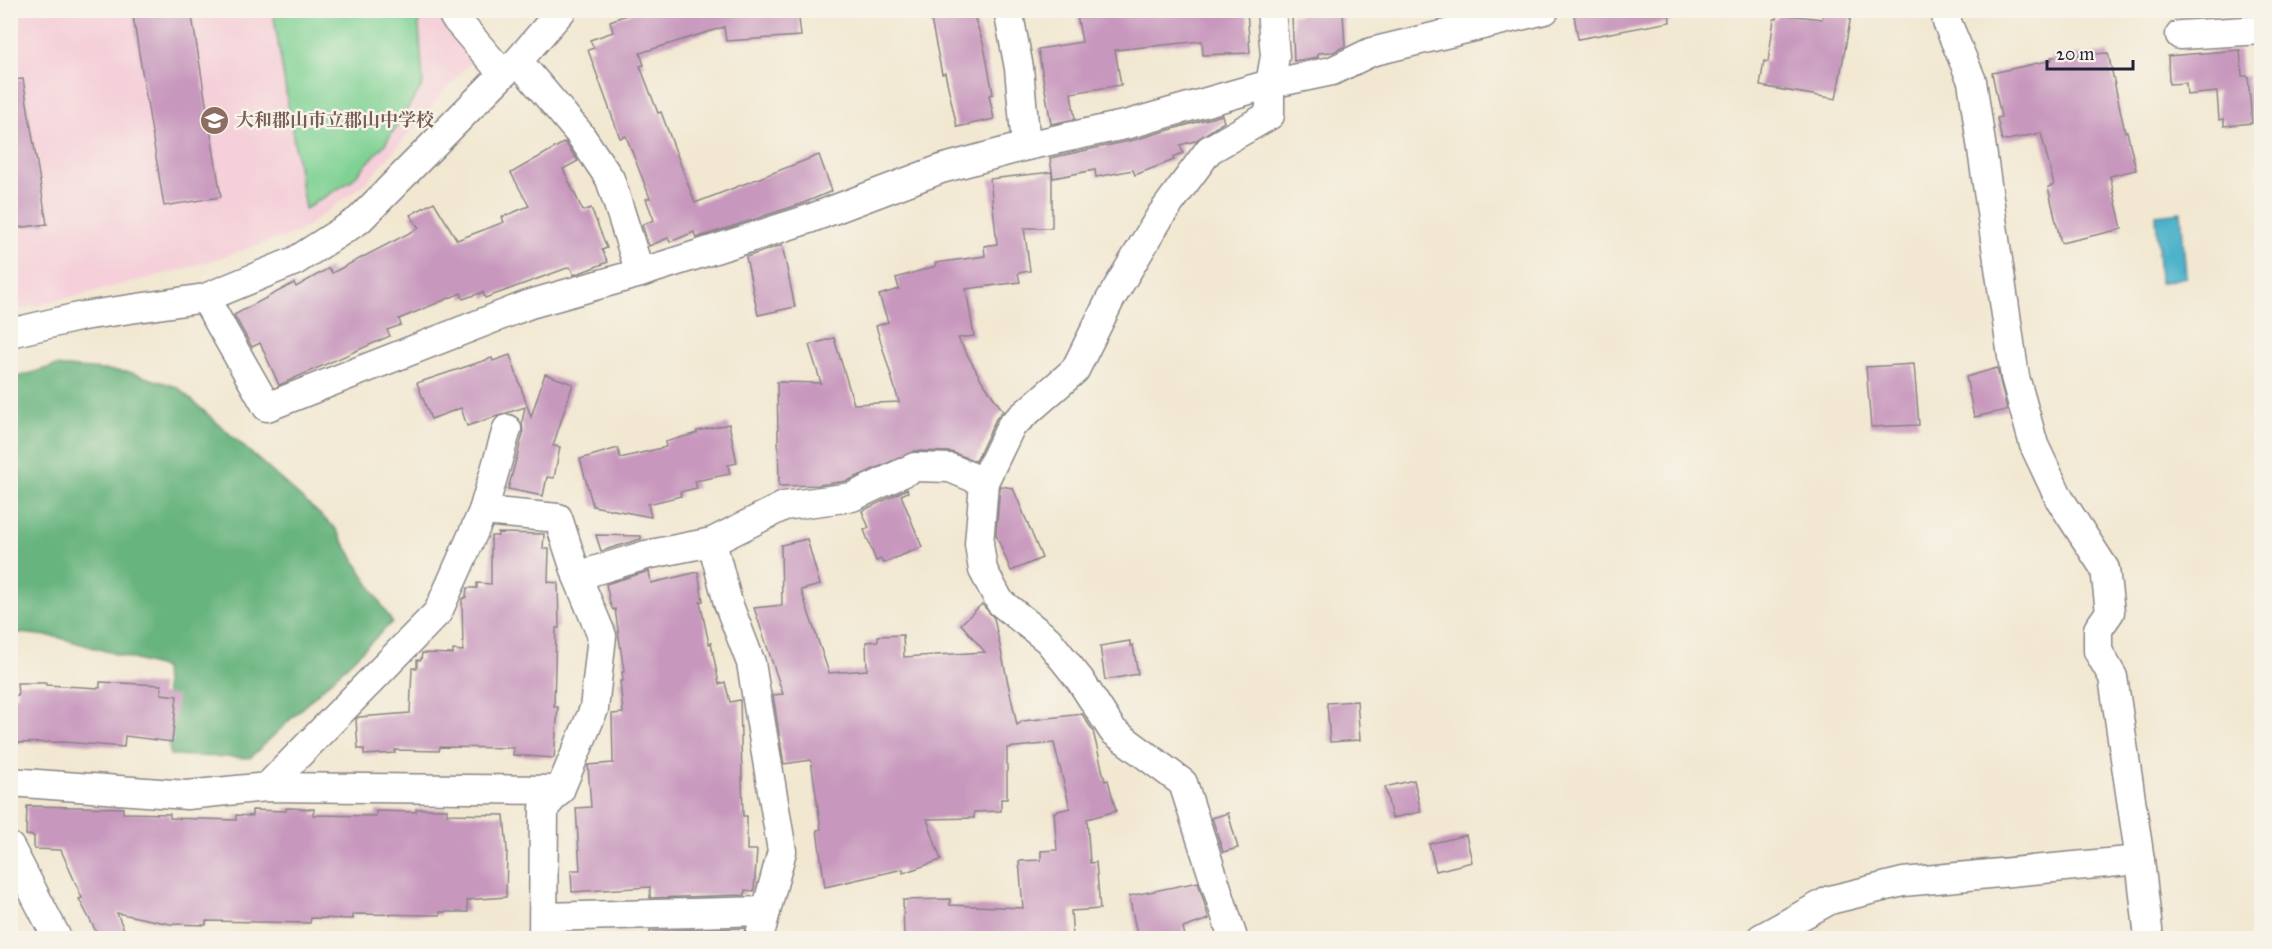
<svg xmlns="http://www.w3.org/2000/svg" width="2272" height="949" font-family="'IM FELL Great Primer','Noto Serif JP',serif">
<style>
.built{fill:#f5cfd9}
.green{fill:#80d294;stroke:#517a68;stroke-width:1.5}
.forest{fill:#68b47e;stroke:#456b5c;stroke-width:1.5}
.water{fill:#4bb2ca;stroke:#366a82;stroke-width:1.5}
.building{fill:#c797bd}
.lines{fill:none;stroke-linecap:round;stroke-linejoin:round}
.street-casing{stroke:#8a8586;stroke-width:31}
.street{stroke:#fff;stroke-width:28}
.labels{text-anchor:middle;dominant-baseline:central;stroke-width:5;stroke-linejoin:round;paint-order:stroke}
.education-label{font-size:18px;font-weight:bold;fill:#785e54;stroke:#f7f3e8;text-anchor:start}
</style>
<rect width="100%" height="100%" fill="#f7f3e8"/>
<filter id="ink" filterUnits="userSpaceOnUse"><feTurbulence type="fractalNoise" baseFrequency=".0167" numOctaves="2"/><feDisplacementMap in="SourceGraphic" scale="12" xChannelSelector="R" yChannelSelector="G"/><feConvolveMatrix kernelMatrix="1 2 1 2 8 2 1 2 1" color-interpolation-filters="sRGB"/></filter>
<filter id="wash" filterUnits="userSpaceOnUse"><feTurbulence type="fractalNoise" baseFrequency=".008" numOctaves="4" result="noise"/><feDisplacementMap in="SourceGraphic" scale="24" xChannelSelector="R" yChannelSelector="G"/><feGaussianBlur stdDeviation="1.35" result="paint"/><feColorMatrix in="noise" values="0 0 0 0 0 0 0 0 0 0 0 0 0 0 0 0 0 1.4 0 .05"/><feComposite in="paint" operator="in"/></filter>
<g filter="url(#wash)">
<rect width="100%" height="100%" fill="#f2e8d2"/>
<polygon class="built" points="10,11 437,11 438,15 474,58 366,183 299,232 185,269 11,312"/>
<polygon class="green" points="273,11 418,11 423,84 385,144 351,181 305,209"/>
<polygon class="forest" points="54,366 129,372 177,387 335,528 392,622 250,758 170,755 164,668 57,637 11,632 11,379"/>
<polygon class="water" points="2181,212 2186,277 2160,283 2156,215"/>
<g id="blocks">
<g class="building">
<polygon points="132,10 191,10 221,197 164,206"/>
<polygon points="639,10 798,10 801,36 726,41 724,27 640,53 644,65 640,66 658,113 661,112 695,203 819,155 832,191 801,204 696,238 694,232 670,242 668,238 649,246 642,225 654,220 646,199 650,198 626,136 620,138 588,50 594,48 590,40 613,32 610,21"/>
<polygon points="929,10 972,10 984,46 993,94 989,95 994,119 957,127 945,73 942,74"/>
<polygon points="1076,10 1247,10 1250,53 1203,55 1202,41 1115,50 1121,85 1071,93 1075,119 1051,124 1038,49 1082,42"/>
<polygon points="1339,10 1339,13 1343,13 1345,46 1333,52 1318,53 1318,57 1294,61 1292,15 1300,15 1299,11"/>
<polygon points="1596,10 1669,10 1670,22 1578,39 1574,15"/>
<polygon points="1824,10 1852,10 1836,99 1760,86 1764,61 1768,62 1774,19 1777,19 1778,14 1822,19"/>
<polygon points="2240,50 2242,76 2248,76 2252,123 2224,126 2224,119 2219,120 2217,92 2187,95 2186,83 2169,84 2168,56"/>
<polygon points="2108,53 2125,132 2127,131 2136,170 2110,176 2122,229 2061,243 2048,187 2054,185 2041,133 2002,141 1997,118 2001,117 1992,73 2052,60 2051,57"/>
<polygon points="23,79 47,224 10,229 10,80"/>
<polygon points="1222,115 1224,122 1195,141 1180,145 1183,153 1173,157 1174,160 1135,175 1133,170 1096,177 1095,170 1053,178 1050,158 1134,140"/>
<polygon points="565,142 578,161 563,169 583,211 591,208 607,248 602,250 608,262 574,275 570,267 485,298 483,292 463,299 461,293 399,319 401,325 387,330 390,336 279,385 260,343 252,347 234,315 294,283 296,287 329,268 332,273 419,228 410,215 434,202 457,240 504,222 502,217 529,206 511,173"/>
<polygon points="1052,172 1052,228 1024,228 1030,271 1018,273 1020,282 966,289 974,336 958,338 982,381 1003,411 996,419 976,461 951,452 915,451 847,481 818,485 779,486 777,382 821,383 809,345 834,338 854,404 899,402 876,326 888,322 879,295 899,289 896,278 936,266 935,263 985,256 984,246 997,244 990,179"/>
<polygon points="782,245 795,307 758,315 746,257"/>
<polygon points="510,355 531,417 545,374 573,384 553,446 560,447 554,478 547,477 543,496 508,489 523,434 522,422 525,407 467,426 461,408 431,419 417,383 492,358 493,361"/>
<polygon points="1914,364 1919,425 1871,427 1866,367"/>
<polygon points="1997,368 2007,410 1974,417 1966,377"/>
<polygon points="729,424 737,463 728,465 730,474 695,481 697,488 680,492 681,496 648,504 651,517 593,506 580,459 618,448 620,458 666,447 665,442 697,433 697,431"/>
<polygon points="1000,486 1013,488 1042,558 1011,571 996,535"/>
<polygon points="907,489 908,492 901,495 922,547 883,563 881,559 876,561 864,530 869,528 862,511"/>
<polygon points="498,533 544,534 543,549 549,549 548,582 558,583 559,628 556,628 554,707 558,707 554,758 513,755 514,748 440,747 439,751 395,750 395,753 364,755 364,749 358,749 356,719 359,717 410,713 412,668 417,668 417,660 421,660 422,653 453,654 453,650 463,651 462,599 466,597 467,588 477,588 477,583 491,584 491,536 498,536"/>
<polygon points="596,535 641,536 641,539 601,551"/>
<polygon points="807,539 820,585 801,590 829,673 867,670 866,642 878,641 878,636 903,635 904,657 985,652 961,624 982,604 994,618 1017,725 1023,721 1082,714 1093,731 1105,781 1108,780 1116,811 1087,819 1090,863 1096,862 1100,909 1071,911 1073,939 904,939 903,900 950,899 950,905 1023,908 1019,861 1041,860 1041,851 1057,850 1054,812 1070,808 1054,743 1007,748 1007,799 1001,799 1001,811 974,812 974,818 927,819 941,860 903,873 903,869 825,887 817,830 821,829 811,760 784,764 773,695 783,694 754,608 782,605 781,545"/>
<polygon points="649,571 651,583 698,572 703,601 700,602 709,644 711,643 719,684 725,682 730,702 740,700 743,816 747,816 747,850 757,850 754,891 745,890 745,895 650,898 650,887 572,892 571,870 580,870 576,808 591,807 588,765 613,763 612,714 623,713 620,681 623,681 622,672 624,672 615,609 613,610 610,603 606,584"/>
<polygon points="1130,641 1130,646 1133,645 1138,674 1105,680 1100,646"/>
<polygon points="100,682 161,685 161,694 177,696 172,742 125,736 124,747 64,742 13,743 12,696 18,696 17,683 46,683 46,685 100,688"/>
<polygon points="1357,701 1360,740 1330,742 1327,703"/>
<polygon points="1414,780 1421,812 1392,818 1385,787"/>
<polygon points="27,806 123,808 123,813 170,814 170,818 236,820 236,815 252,816 252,810 286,811 286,808 314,809 313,815 376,816 376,811 416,812 416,809 447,809 447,814 504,815 507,850 506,897 467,900 468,912 440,912 440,915 353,914 353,919 311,918 310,923 206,921 206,925 170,924 117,913 128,939 100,939 79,899 82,898 61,850 34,849 34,836 26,835"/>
<polygon points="1228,813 1238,848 1223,852 1212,818"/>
<polygon points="1466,835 1472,862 1436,871 1429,844"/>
<polygon points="1198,882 1209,919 1183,928 1186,939 1138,939 1129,896"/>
<polygon points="745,928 743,939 678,939 678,935 650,934 650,931"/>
</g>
</g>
</g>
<g filter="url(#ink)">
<use href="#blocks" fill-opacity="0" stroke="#8a8586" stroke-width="1.5"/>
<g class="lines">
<defs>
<g id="street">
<polyline points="452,10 454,17 503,74"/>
<polyline points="1008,10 1019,68 1026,146"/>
<polyline points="1946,10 1947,22 1972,81 2015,377 2034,445 2059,498 2105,569 2110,612 2098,629 2098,651 2113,677 2140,860 2149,938"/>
<polyline points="2180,35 2262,30"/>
<polyline points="518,61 579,133 610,179 640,273"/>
<polyline points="205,298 267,407 530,304 640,273 809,219 941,169 1026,146 1129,124 1270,84 1332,71 1371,52 1545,10"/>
<polyline points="10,333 83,316 205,298 295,261 359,220 503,74 518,61 562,10"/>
<polyline points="483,511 558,518 577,576 602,636 594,709 560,790 544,808 543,938"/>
<polyline points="712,542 728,603 751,663 782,851 759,938"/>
<polyline points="577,576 646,555 712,542 784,506 852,497 915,467 950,468 984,482"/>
<polyline points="10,782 187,795 267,787 560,790"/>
<polyline points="267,787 438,612 483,511 507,429"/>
<polyline points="10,847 57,938"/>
<polyline points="544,917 766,911"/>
<polyline points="1233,938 1183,783 1113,731 1080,680 1048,640 1000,602 983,570 979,544 984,482 1011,426 1075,370 1110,300 1161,215 1209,150 1270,115 1270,84 1275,56 1271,10"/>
<polyline points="1761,938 1830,900 1903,882 2140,860"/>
</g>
</defs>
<use href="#street" class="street-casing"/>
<use href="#street" class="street"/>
</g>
</g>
<defs>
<symbol id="school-disc" viewBox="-11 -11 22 22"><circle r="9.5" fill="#8d6e63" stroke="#f7f3e8"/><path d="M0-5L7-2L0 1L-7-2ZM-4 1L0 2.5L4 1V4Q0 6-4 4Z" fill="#fff"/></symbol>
</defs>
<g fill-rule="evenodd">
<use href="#school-disc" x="198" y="104" width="33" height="33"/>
</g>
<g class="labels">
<g class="education-label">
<text x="236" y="120">大和郡山市立郡山中学校</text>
</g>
</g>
<rect width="2272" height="949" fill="none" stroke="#f7f3e8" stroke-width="36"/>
<path d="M2047 60v9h86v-9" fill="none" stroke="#22223b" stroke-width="3"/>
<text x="2056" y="60" font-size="18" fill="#22223b" stroke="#f7f3e8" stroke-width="4.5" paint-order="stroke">20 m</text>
</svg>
